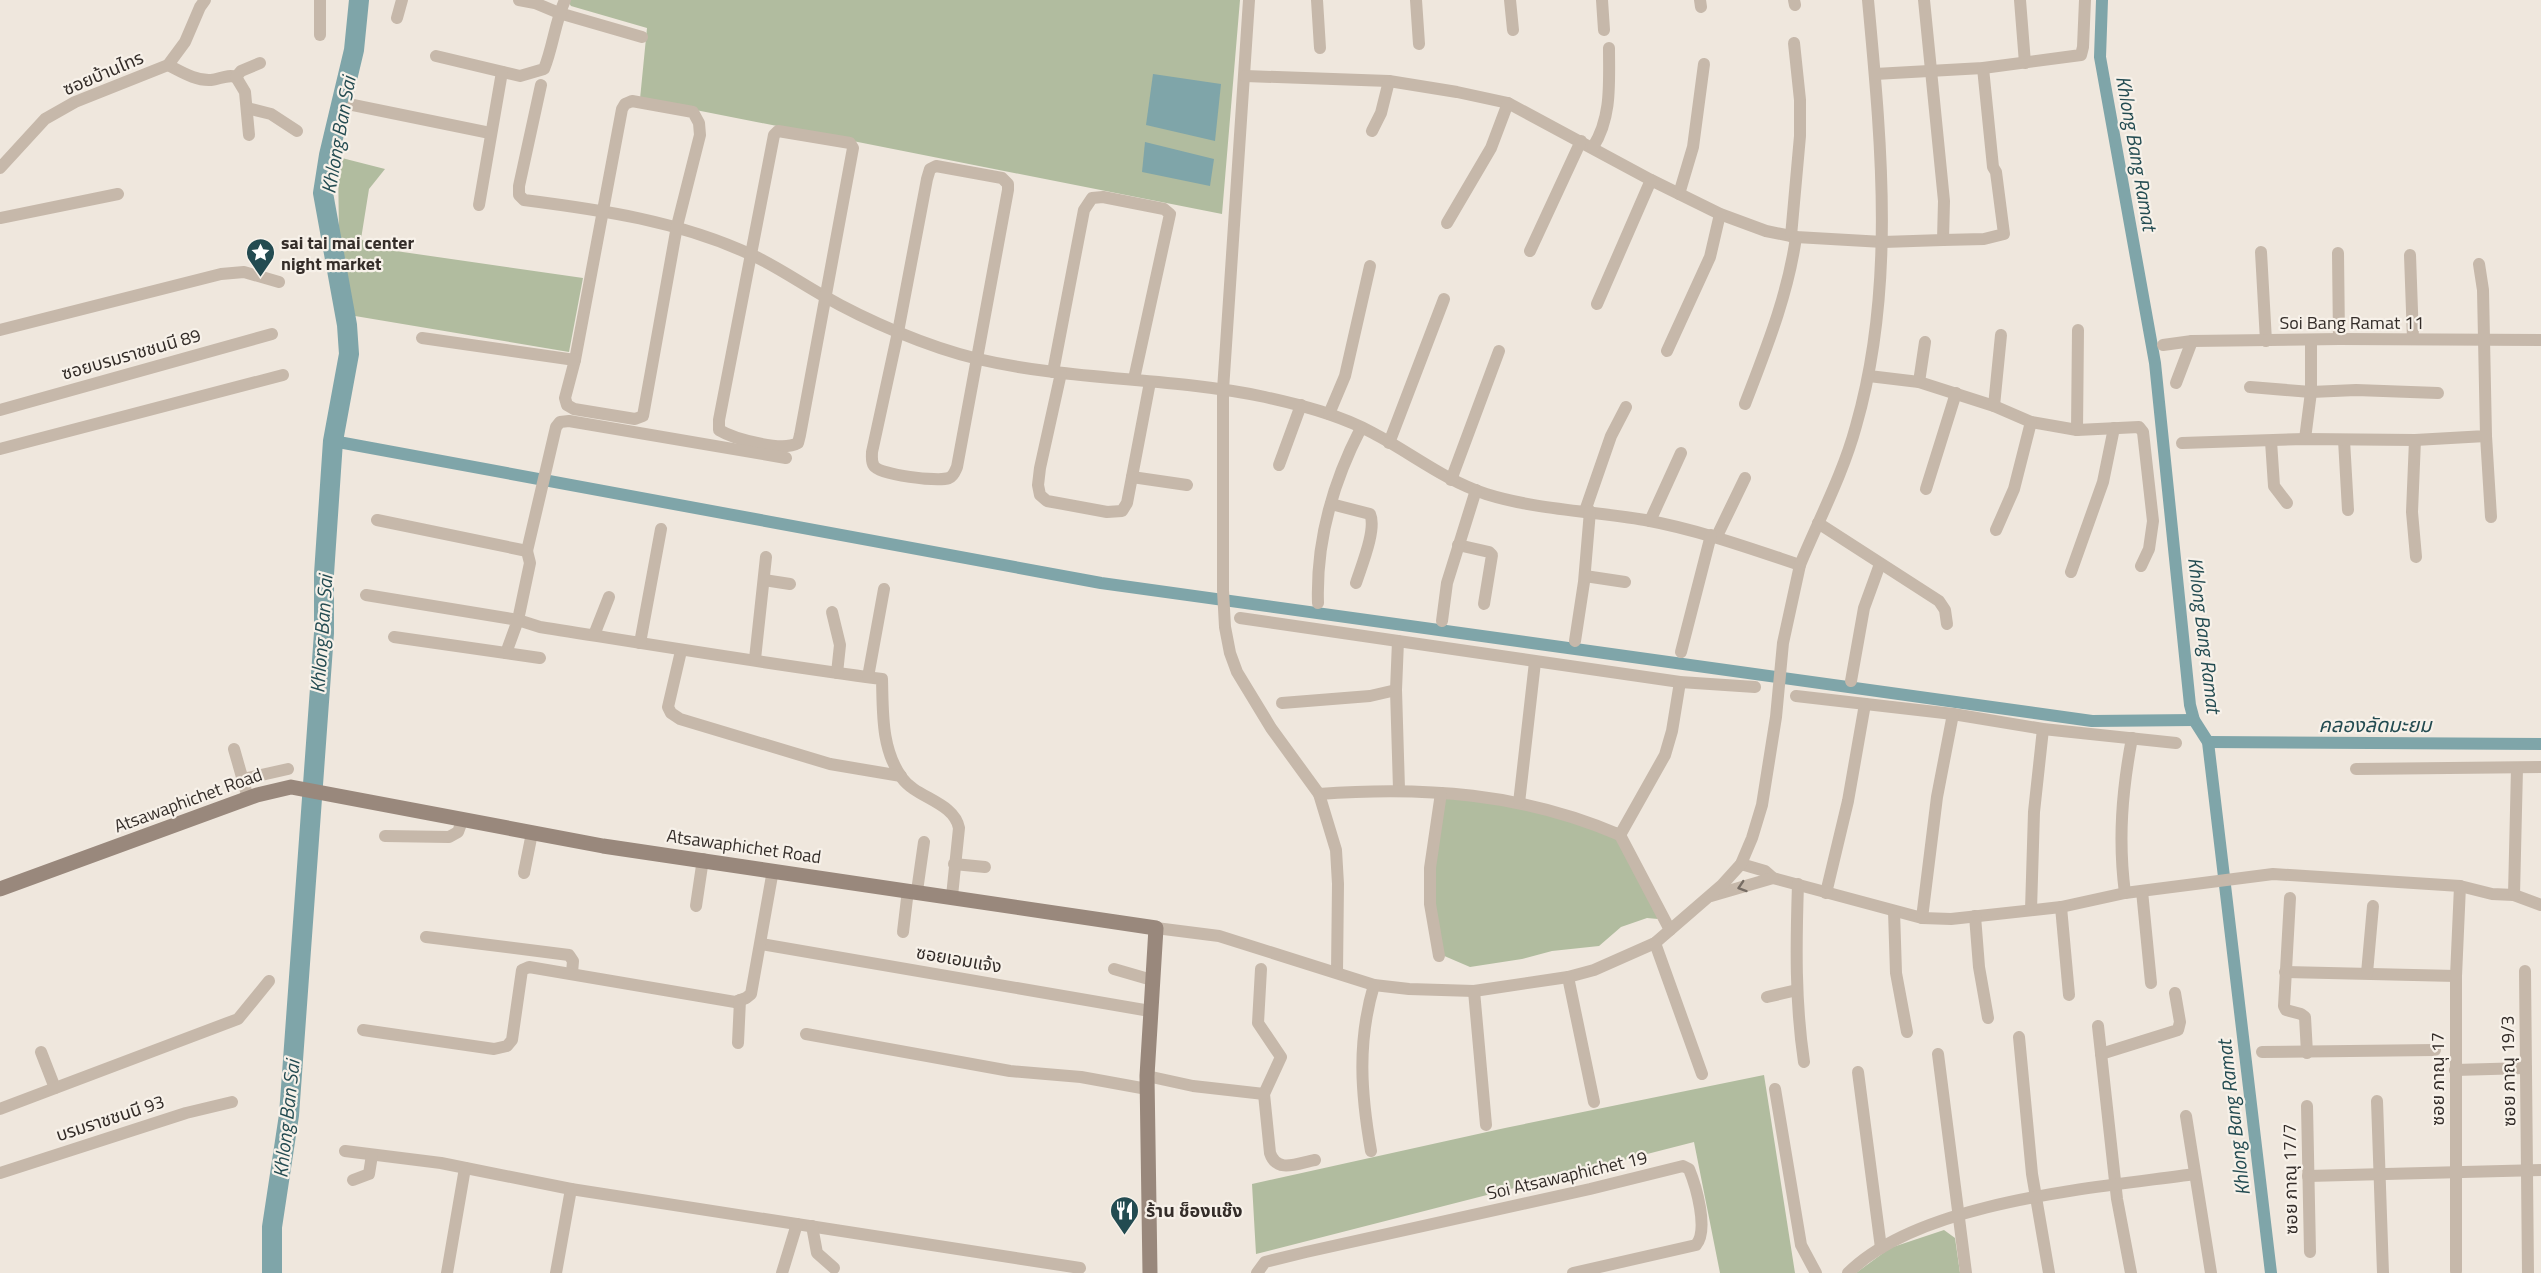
<svg xmlns="http://www.w3.org/2000/svg" width="2541" height="1273" font-family="'Titillium Web','Noto Sans Thai',sans-serif">
<style>
.green{fill:#b1bc9f}
.water{fill:#7fa5a9}
.lines{fill:none;stroke-linecap:round;stroke-linejoin:round}
.canal{stroke:#7fa5a9;stroke-width:12}
.river{stroke:#7fa5a9;stroke-width:20}
.street{stroke:#c6b8aa;stroke-width:12}
.secondary{stroke:#99887c;stroke-width:15}
.oneway{stroke:#766c63}
.labels{text-anchor:middle;dominant-baseline:central;stroke-width:4.5;stroke-linejoin:round;paint-order:stroke}
.street-label{font-size:18px;fill:#342d29;stroke:#f7f1e9}
.poi-label{font-size:18px;font-weight:bold;fill:#342d29;stroke:#f7f1e9;text-anchor:start}
.water-label{font-size:20px;font-style:italic;fill:#234b51;stroke:#f7f1e9}
</style>
<rect width="100%" height="100%" fill="#efe7dd"/>
<g class="green">
<polygon points="567,0 1240,0 1222,214 640,99 647,28 571,6"/>
<polygon points="338,157 385,169 369,189 361,239 375,248 583,278 569,352 355,316 339,239"/>
<polygon points="1443,797 1523,808 1619,828 1658,919 1647,918 1621,927 1599,946 1552,951 1522,959 1470,967 1442,955 1435,903 1435,868"/>
<polygon points="1764,1075 1795,1273 1720,1273 1694,1142 1256,1254 1252,1184 1505,1128"/>
<polygon points="1944,1230 1955,1238 1960,1273 1856,1273 1890,1248"/>
</g>
<g class="water">
<polygon points="1153,74 1221,84 1215,141 1146,125"/>
<polygon points="1145,142 1214,159 1210,186 1142,172"/>
</g>
<g class="lines">
<g class="canal">
<polyline points="2102,0 2100,57 2155,363 2190,705 2194,720 2208,742 2271,1273"/>
<polyline points="333,441 1101,583 2092,721 2194,720"/>
<polyline points="2208,742 2541,744"/>
</g>
<polyline class="river" points="272,1273 272,1227 289,1115 324,633 324,574 333,441 349,354 347,325 323,193 329,155 354,50 359,0"/>
<g class="street">
<polyline points="320,0 320,35"/>
<polyline points="519,0 535,3 559,13 642,37"/>
<polyline points="1249,0 1223,390 1223,590 1225,627 1230,653 1237,672 1271,728 1319,794 1336,850 1338,884 1337,972"/>
<polyline points="1317,0 1320,48"/>
<polyline points="1416,0 1419,44"/>
<polyline points="1510,0 1513,30"/>
<polyline points="1602,0 1604,30"/>
<polyline points="1700,0 1701,7"/>
<polyline points="1794,0 1795,5"/>
<polyline points="2020,0 2025,63"/>
<polyline points="397,18 402,0"/>
<path d="M436,56L520,76L544,69C553,47 555,22 565,0"/>
<path d="M168,65C182,72 196,81 211,80C220,79 228,74 236,77"/>
<polyline points="1875,74 1983,68 2081,55 2083,47 2085,0"/>
<polyline points="1245,76 1389,81 1457,92 1508,103 1651,180 1720,214 1766,231 1796,237 1883,242 1943,240 1944,201 1924,0"/>
<polyline points="236,77 245,92 249,135"/>
<polyline points="236,77 241,71 260,63"/>
<path d="M541,85L519,186V195L524,200C602,210 679,221 752,255C776,266 799,282 822,295C867,321 928,347 978,359C1072,381 1170,377 1265,397C1302,405 1340,415 1373,433C1411,453 1444,480 1486,494C1537,510 1593,511 1645,520C1699,530 1749,548 1800,565"/>
<polygon points="632,101 693,112 699,123 700,135 677,226 643,416 635,419 574,409 567,405 565,398 575,360 622,109 625,104"/>
<polyline points="353,105 490,133"/>
<polyline points="247,108 271,114 297,131"/>
<path d="M778,131L850,143L853,148L800,435L798,443C782,452 734,439 719,430V420L774,135Z"/>
<polyline points="1372,131 1381,113 1389,81"/>
<path d="M1593,147C1612,117 1609,83 1609,48"/>
<path d="M936,166L1002,178L1008,184V190L957,467C955,471 954,476 949,478C938,482 880,475 874,466C871,462 872,457 872,452L898,332L927,179L930,169Z"/>
<polyline points="0,168 45,119 75,102 168,65 185,42 200,7 205,0"/>
<polyline points="1679,194 1693,147 1704,64"/>
<polyline points="479,205 502,72"/>
<polyline points="0,218 118,194"/>
<polyline points="1447,223 1491,148 1508,103"/>
<polyline points="1791,236 1800,136 1800,100 1794,43"/>
<polyline points="1943,240 1984,239 2004,234 1996,172 1993,167 1983,68"/>
<polyline points="1530,251 1581,141"/>
<polyline points="2261,252 2266,341"/>
<polyline points="2338,253 2339,339"/>
<polyline points="2410,255 2413,339"/>
<polyline points="1597,304 1651,180"/>
<polyline points="0,330 221,274 244,272 279,282"/>
<polyline points="422,338 575,360"/>
<polyline points="2163,345 2192,341 2339,339 2541,340"/>
<polyline points="1667,351 1710,257 1720,214"/>
<polyline points="1053,372 1084,210 1092,198 1103,197 1164,209 1170,214 1134,379"/>
<polyline points="1061,373 1040,468 1038,485 1040,495 1047,501 1107,512 1122,511 1127,503 1150,382"/>
<polyline points="1869,376 1919,382 1994,406 2031,422 2077,430 2139,427 2143,432 2153,521 2149,549 2141,566"/>
<polyline points="1919,382 1925,342"/>
<polyline points="2176,383 2192,341"/>
<polyline points="2250,387 2311,392 2356,390 2438,393"/>
<path d="M1745,404C1766,349 1788,295 1796,237"/>
<polyline points="1994,406 2001,335"/>
<polyline points="0,410 272,334"/>
<polyline points="1329,414 1345,376 1370,266"/>
<polyline points="2077,430 2078,330"/>
<polyline points="2486,436 2491,517"/>
<polyline points="2305,439 2311,392 2311,340"/>
<polyline points="2344,440 2348,510"/>
<polyline points="2415,440 2412,512 2416,557"/>
<polyline points="2271,441 2274,486 2287,503"/>
<polyline points="1389,443 1444,299"/>
<polyline points="2182,443 2305,439 2415,440 2486,436 2483,290 2479,264"/>
<polyline points="0,449 283,375"/>
<polyline points="1279,465 1301,405"/>
<polyline points="1132,477 1187,485"/>
<polyline points="1451,480 1499,351"/>
<polyline points="1926,489 1956,393"/>
<path d="M1331,504L1370,514C1377,529 1361,567 1356,583"/>
<polyline points="1585,511 1611,436 1626,407"/>
<path d="M377,520L527,551L530,563L518,620L540,627C654,645 768,664 882,679C883,712 881,749 902,778C916,798 954,802 959,828L952,896"/>
<polyline points="1650,521 1681,453"/>
<polyline points="1818,523 1939,601 1945,610 1947,624"/>
<polyline points="1996,530 2014,489 2031,422"/>
<polyline points="1717,536 1745,478"/>
<polyline points="1458,545 1489,552 1492,555 1484,604"/>
<polyline points="527,551 556,427 560,422 569,421 786,458"/>
<polyline points="2071,572 2103,482 2114,428"/>
<polyline points="1585,576 1625,582"/>
<polyline points="764,580 790,584"/>
<polyline points="366,595 518,620 506,653"/>
<path d="M1318,603C1316,541 1333,482 1361,428"/>
<polyline points="832,612 840,645 837,673"/>
<polyline points="1240,618 1398,641"/>
<polyline points="1442,621 1447,583 1476,490"/>
<polyline points="594,635 609,597"/>
<polyline points="394,637 540,658"/>
<polyline points="1575,641 1584,582 1590,511"/>
<polyline points="640,643 661,529"/>
<polyline points="681,651 668,707 671,713 680,719 830,764 901,776"/>
<polyline points="1681,652 1711,535"/>
<polyline points="755,659 766,557"/>
<polyline points="868,677 884,589"/>
<polyline points="1851,681 1864,608 1880,564"/>
<polyline points="1796,696 1953,714 2043,729 2176,743"/>
<polyline points="1282,703 1370,696 1396,690"/>
<polyline points="234,749 248,798"/>
<polyline points="2356,769 2541,767"/>
<polyline points="243,779 288,769"/>
<polyline points="1399,789 1396,690 1398,641 1680,682 1755,687"/>
<path d="M1319,794C1424,786 1523,793 1620,835L1665,755L1672,731L1680,682"/>
<polyline points="1519,803 1535,662"/>
<polyline points="1620,835 1670,930"/>
<polyline points="385,836 449,837 458,832 462,821"/>
<polyline points="954,864 985,867"/>
<polyline points="1741,864 1765,871 1773,878 1922,918 1951,919 2061,907 2125,893 2273,874 2460,886 2492,894 2514,895 2541,905"/>
<polyline points="524,873 532,833"/>
<path d="M1798,884C1796,944 1795,1002 1804,1062"/>
<polyline points="917,891 924,842"/>
<polyline points="2142,891 2151,983"/>
<polyline points="1826,893 1848,801 1865,704"/>
<path d="M2125,893C2118,840 2122,791 2132,738"/>
<polyline points="2514,895 2517,768"/>
<polyline points="1711,896 1773,878"/>
<polyline points="2290,898 2284,1006 2286,1010 2301,1014 2305,1017 2307,1053"/>
<polyline points="696,906 703,859"/>
<polyline points="2061,907 2069,995"/>
<polyline points="2031,910 2034,812 2043,729"/>
<polyline points="1894,911 1896,973 1907,1032"/>
<polyline points="1975,916 1979,967 1988,1018"/>
<polyline points="1922,918 1937,797 1953,714"/>
<path d="M1156,928L1219,936L1374,985L1409,989L1474,991L1568,977L1594,970L1655,943L1722,885L1741,864L1752,838L1762,805L1776,717L1783,643L1800,565C1819,519 1843,474 1856,426C1896,287 1881,141 1868,0"/>
<polyline points="903,932 908,890"/>
<polyline points="426,937 569,955 573,961 572,973"/>
<polyline points="1655,943 1702,1074"/>
<polyline points="761,944 1150,1011"/>
<polyline points="1439,956 1430,904 1430,868 1441,793"/>
<polyline points="1114,969 1152,980"/>
<path d="M1261,969L1258,1023L1281,1057L1264,1094L1270,1153C1277,1174 1298,1163 1315,1160"/>
<polyline points="2525,971 2528,1273"/>
<polyline points="2285,972 2456,976"/>
<polyline points="2367,973 2373,906"/>
<polyline points="1568,977 1594,1102"/>
<polyline points="1474,991 1486,1125"/>
<polyline points="1767,997 1797,990"/>
<polyline points="2098,1026 2117,1199 2131,1273"/>
<polyline points="363,1030 494,1049 507,1046 512,1040 522,970 529,967 735,1002 746,998 751,994 773,870"/>
<polyline points="806,1034 1010,1071 1081,1077 1147,1089"/>
<polyline points="2019,1037 2032,1174 2049,1273"/>
<polyline points="738,1043 740,1000"/>
<polyline points="41,1052 55,1088"/>
<polyline points="2262,1052 2435,1050"/>
<polyline points="1938,1054 1966,1273"/>
<polyline points="2101,1054 2178,1030 2180,1022 2175,993"/>
<polyline points="2455,1070 2526,1068"/>
<polyline points="1858,1072 1881,1248"/>
<polyline points="1147,1076 1193,1086 1264,1094"/>
<polyline points="1775,1089 1801,1245 1816,1273"/>
<polyline points="2377,1101 2383,1273"/>
<polyline points="2307,1106 2310,1252"/>
<polyline points="0,1109 238,1019 269,981"/>
<polyline points="2186,1116 2211,1273"/>
<polyline points="345,1151 441,1163 571,1189 1080,1268"/>
<path d="M1371,1151C1361,1094 1357,1042 1374,985"/>
<polyline points="0,1173 186,1113 232,1102"/>
<polyline points="2308,1176 2541,1170"/>
<polyline points="353,1180 369,1174 372,1155"/>
<polyline points="812,1226 817,1253 834,1268"/>
<polyline points="2456,1271 2456,976 2460,886"/>
<polyline points="447,1273 465,1168"/>
<polyline points="556,1273 571,1189"/>
<polyline points="782,1273 797,1224"/>
<path d="M1257,1273L1265,1262L1306,1252L1590,1189L1683,1166L1689,1169C1696,1186 1709,1230 1696,1245L1573,1273"/>
<path d="M1848,1273C1920,1201 2095,1188 2195,1174"/>
</g>
<polyline class="secondary" points="0,889 257,795 291,787 603,846 1156,928 1147,1076 1150,1273"/>
</g>
<defs><path id="oneway-chevron" d="M-2-3.5L2.5 0L-2 3.5" fill="none" stroke-width="1.6" stroke-linecap="round" stroke-linejoin="round" transform="scale(1.5)"/></defs>
<use class="oneway" href="#oneway-chevron" transform="translate(1742 887) rotate(162)"/>
<defs>
<symbol id="sight-pin" viewBox="-11 -11 22 30"><path d="M0 17L-7.5 6A9.5 9.5 0 1 1 7.5 6Z" fill="#234b51" stroke="#f7f1e9"/><path d="M0-6L1.8-2.2L6-1.7L2.9 1.2L3.7 5.4L0 3.3L-3.7 5.4L-2.9 1.2L-6-1.7L-1.8-2.2Z" fill="#fff"/></symbol>
<symbol id="restaurant-pin" viewBox="-11 -11 22 30"><path d="M0 17L-7.5 6A9.5 9.5 0 1 1 7.5 6Z" fill="#234b51" stroke="#f7f1e9"/><path d="M-5-6h1v4h1v-4h1v4h1v-4h1v5L-1.5 .5V6h-2V.5L-5-1ZM5-6V6H3V1.5H1.5Q1.5-4 5-6Z" fill="#fff"/></symbol>
</defs>
<g fill-rule="evenodd">
<use href="#sight-pin" x="244" y="236" width="33" height="45"/>
<use href="#restaurant-pin" x="1108" y="1194" width="33" height="45"/>
</g>
<g class="labels">
<g class="street-label">
<text transform="translate(103 73) rotate(-23)">ซอยบ้านไทร</text>
<text x="2352" y="322">Soi Bang Ramat 11</text>
<text transform="translate(131 354) rotate(-16)">ซอยบรมราชชนนี 89</text>
<text transform="translate(188 800) rotate(-20)">Atsawaphichet Road</text>
<text transform="translate(744 846) rotate(8)">Atsawaphichet Road</text>
<text transform="translate(959 959) rotate(10)">ซอยเอมแจ้ง</text>
<text transform="translate(2508 1071) rotate(-91)">ซอย ภาณุ 19/3</text>
<text transform="translate(2437 1079) rotate(-90)">ซอย ภาณุ 17</text>
<text transform="translate(110 1118) rotate(-18)">บรมราชชนนี 93</text>
<text transform="translate(1567 1175) rotate(-13)">Soi Atsawaphichet 19</text>
<text transform="translate(2290 1179) rotate(-91)">ซอย ภาณุ 17/7</text>
</g>
<g class="poi-label">
<text x="281" y="242">sai tai mai center<tspan x="281" dy="21">night market</tspan></text>
<text x="1146" y="1210">ร้าน ช็องแช๊ง</text>
</g>
<g class="water-label">
<text transform="translate(338 135) rotate(-80)">Khlong Ban Sai</text>
<text transform="translate(2137 153) rotate(80)">Khlong Bang Ramat</text>
<text transform="translate(321 634) rotate(-86)">Khlong Ban Sai</text>
<text transform="translate(2205 635) rotate(83)">Khlong Bang Ramat</text>
<text x="2375" y="724">คลองลัดมะยม</text>
<text transform="translate(2233 1118) rotate(-97)">Khlong Bang Ramat</text>
<text transform="translate(286 1119) rotate(-84)">Khlong Ban Sai</text>
</g>
</g>
</svg>
